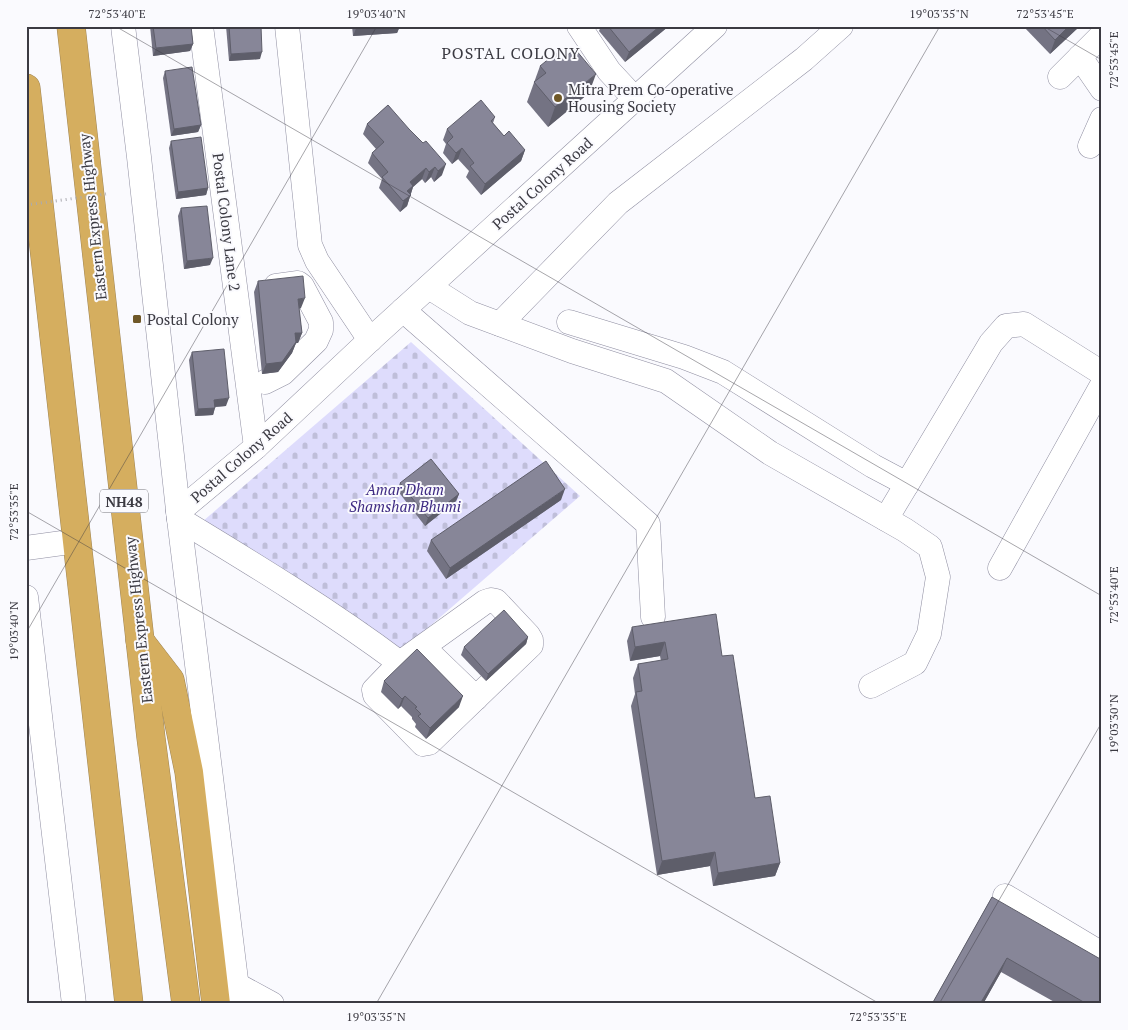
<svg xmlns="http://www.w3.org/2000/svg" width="1128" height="1030" font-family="'PT Serif',serif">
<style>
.cemetery{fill:url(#cemetery-stones)}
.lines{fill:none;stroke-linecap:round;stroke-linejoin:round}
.minor-casing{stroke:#8f8ea1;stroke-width:25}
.highway-casing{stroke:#9f8555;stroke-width:29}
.minor{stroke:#fff;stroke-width:24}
.highway{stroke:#d5ae5f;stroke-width:28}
.path-bridge{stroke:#aaaab0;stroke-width:3;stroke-dasharray:1 4;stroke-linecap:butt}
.wall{fill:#747383}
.shaded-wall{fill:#5e5e6a}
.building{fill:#878698;stroke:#5e5e6a}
.ticks{fill:none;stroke:#3b3a42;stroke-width:1;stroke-opacity:0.45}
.poi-dot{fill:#6f5828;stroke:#fafafe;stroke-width:2}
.labels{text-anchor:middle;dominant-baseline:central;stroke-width:4;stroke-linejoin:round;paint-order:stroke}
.shield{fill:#fafafe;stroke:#74747a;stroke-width:1}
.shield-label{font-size:14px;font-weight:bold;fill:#3b3a42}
.poi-label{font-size:15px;fill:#3b3a42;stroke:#fafafe;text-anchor:start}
.street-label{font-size:15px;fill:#3b3a42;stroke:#fafafe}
.park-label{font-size:15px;font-style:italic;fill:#3e2a83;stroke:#fafafe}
.neighbourhood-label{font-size:16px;letter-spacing:1px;fill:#3b3a42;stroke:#fafafe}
.neatline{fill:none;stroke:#3b3a42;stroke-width:2}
.ticks-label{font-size:12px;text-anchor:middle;fill:#3b3a42}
</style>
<defs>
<pattern id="cemetery-stones" width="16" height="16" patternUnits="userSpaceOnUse" patternTransform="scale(1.25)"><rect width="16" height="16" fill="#dedcfc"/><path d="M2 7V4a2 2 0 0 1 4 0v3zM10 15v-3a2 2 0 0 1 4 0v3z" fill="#bfbed9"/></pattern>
</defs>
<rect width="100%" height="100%" fill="#fafafe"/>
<polygon class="cemetery" points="411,342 580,496 393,658 195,528"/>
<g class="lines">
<defs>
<g id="minor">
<polyline points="123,26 139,157 179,519 239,1004"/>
<polyline points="201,26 256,447"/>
<polyline points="287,26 310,245 317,261 370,340"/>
<polyline points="579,26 609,71 635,99"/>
<polyline points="1080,57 1102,89"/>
<polyline points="1060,77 1102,35"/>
<polyline points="1090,146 1102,119"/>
<polyline points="429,287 470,313 572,351 666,381 770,453 905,530 930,547 938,577 929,634 915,663 871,686"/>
<polyline points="403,310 648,524 653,617"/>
<polyline points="569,322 684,357 723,372 873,466 907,484 991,343 1006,326 1024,324 1102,373"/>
<polyline points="500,324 618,203 804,59 841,26"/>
<polyline points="265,382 283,373 316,341 321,330 321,322 302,286 298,283 276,286"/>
<polyline points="178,512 256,447 370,340 715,26"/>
<path d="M179,519C255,565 329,610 400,663"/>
<polyline points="886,519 907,484"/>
<polyline points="26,548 77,541"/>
<polyline points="1000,568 1102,385"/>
<polyline points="26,597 74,1004"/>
<polygon points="491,600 496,601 528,635 531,640 531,645 429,743 423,744 375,695 374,690 400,663 485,602"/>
<polyline points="423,647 476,698"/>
<polyline points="1005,896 1102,954"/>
<polyline points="237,985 272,1004"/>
</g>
<g id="highway">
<polyline points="71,26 151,738 186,1004"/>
<polyline points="26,88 129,1004"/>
<polyline points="140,641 170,680 189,772 216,1004"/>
</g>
</defs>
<use href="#minor" class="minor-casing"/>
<use href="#highway" class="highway-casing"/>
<use href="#minor" class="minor"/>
<use href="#highway" class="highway"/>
<polyline class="path-bridge" points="26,205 106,194"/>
</g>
<g class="wall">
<polygon points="150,26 191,26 193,44 190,51 153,56"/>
<polygon points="226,26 261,26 260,59 229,61"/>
<polygon points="352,26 400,26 397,33 353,36"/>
<polygon points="601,26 669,26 625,62 599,31"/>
<polygon points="1023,26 1080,26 1050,54"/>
<polygon points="540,66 589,93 548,127 527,102"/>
<polygon points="165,71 201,125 198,132 171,136 163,78"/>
<polygon points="388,105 442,175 434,182 431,177 425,183 422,179 413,187 407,206 400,212 379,188 382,179 368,163 372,153 376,149 363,134 367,124"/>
<polygon points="495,117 493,123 504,136 525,150 521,161 481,195 466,177 469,171 458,159 452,164 443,153 446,144 443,140 447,129"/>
<polygon points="171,141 208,188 206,195 176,199 169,148"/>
<polygon points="181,208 210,265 184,269 178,216"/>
<polygon points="258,281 301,308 299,309 302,333 298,343 296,343 292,353 278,372 262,374 254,292"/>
<polygon points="192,352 226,406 215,407 213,415 195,416 189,360"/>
<polygon points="400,483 459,494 456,501 425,526 397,490"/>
<polygon points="561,500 446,579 427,551 431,540"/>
<polygon points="632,627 722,656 755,798 780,863 775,876 713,886 710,866 657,875 631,706 635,694 633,678 638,664 661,661 660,656 630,661 627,641"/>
<polygon points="528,637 526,644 486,681 461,655 464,647"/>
<polygon points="384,681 459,707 426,739 415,727 416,724 412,719 412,717 401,706 398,709 381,692"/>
<polygon points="992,897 1102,1004 1058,1004 1001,972 983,1004 932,1004"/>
</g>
<g class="shaded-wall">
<polygon points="357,26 400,26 397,33 353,36"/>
<polygon points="660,26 669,26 625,62 629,52"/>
<polygon points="1069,26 1080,26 1050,54 1055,40"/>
<polygon points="193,44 190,51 153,56 156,48"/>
<polygon points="262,52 260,59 229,61 231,54"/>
<polygon points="596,74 589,93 548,127 555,107"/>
<polygon points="201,125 198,132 171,136 174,129"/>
<polygon points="462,148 458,159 452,164 456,153"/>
<polygon points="525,150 521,161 481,195 485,184"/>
<polygon points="446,164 442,175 434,182 438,171"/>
<polygon points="435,167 431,177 425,183 429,172"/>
<polygon points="426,168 422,179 413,187 407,206 400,212 410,182"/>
<polygon points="208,188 206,195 176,199 178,192"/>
<polygon points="213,258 210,265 184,269 187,261"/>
<polygon points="305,298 301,308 294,309 298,299"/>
<polygon points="295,333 302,333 298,343 296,343 292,353 278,372 262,374 266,364"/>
<polygon points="229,398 226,406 212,407 214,400"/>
<polygon points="215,408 213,415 195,416 198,409"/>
<polygon points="565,489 561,500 446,579 450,568"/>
<polygon points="459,494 456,501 425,526 428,518"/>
<polygon points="528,637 526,644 486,681 488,674"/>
<polygon points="665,642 660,656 630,661 635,647"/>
<polygon points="405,696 401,706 398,709 402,699"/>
<polygon points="463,696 459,707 426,739 430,728"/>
<polygon points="715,852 710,866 657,875 662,861"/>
<polygon points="780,863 775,876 713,886 718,873"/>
<polygon points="1007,958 1001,972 983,1004 980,1004"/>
</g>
<g class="building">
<polygon points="153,26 191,26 193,44 156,48"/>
<polygon points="229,26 261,26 262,52 231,54"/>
<polygon points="608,26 660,26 629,52"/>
<polygon points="1042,26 1069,26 1055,40"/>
<polygon points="575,49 596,74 555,107 534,82 546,73 540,66 556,53 561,60"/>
<polygon points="192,67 201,125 174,129 165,71"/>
<polygon points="481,100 495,117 491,121 504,136 509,131 525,150 485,184 470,166 474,163 462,148 456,153 447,143 453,137 447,129"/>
<polygon points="388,105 409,129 423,143 426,141 446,164 438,171 435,167 429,172 426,168 410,182 413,186 407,191 411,195 403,201 382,177 388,172 372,153 384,142 367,124"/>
<polygon points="201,137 208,188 178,192 171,141"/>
<polygon points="207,206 213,258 187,261 181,208"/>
<polygon points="303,276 305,298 298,299 302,333 295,333 296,342 282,362 266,364 258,281"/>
<polygon points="224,349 229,398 214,400 215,408 198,409 192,352"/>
<polygon points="431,459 459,494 428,518 400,483"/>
<polygon points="546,461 565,489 450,568 431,540"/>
<polygon points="504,610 528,637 488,674 464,647"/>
<polygon points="716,614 722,656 733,655 755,798 770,796 780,863 718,873 715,852 662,861 636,692 642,691 638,664 668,659 665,642 635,647 632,627"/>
<polygon points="417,649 463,696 430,728 418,716 421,714 415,708 417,707 405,696 402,699 384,681"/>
<polygon points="992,897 1102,960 1102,1004 1087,1004 1007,958 980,1004 932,1004"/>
</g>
<path class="ticks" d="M115,26L1102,596M1043,26L1102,60M26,511L880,1004M26,633L377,26M376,1004L940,26M939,1004L1102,722"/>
<g class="poi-dot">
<circle cx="558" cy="98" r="5"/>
<rect x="132" y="314" width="10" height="10" rx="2.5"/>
</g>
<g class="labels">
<rect class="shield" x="100" y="489.5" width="48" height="23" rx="4"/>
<g class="shield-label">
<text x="124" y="501">NH48</text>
</g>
<g class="poi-label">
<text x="568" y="89">Mitra Prem Co-operative<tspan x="568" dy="17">Housing Society</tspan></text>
<text x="147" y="319">Postal Colony</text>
</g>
<g class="street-label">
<text transform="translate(542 183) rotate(-42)">Postal Colony Road</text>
<text transform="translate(92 217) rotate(-96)">Eastern Express Highway</text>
<text transform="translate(227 222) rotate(83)">Postal Colony Lane 2</text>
<text transform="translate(241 457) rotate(-41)">Postal Colony Road</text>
<text transform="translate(138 620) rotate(-96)">Eastern Express Highway</text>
</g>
<g class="park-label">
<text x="405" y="489">Amar Dham<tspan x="405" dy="17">Shamshan Bhumi</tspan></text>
</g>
<g class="neighbourhood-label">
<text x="511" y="53">POSTAL COLONY</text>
</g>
</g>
<rect width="1128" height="1030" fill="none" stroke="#fafafe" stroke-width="55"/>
<rect x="28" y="28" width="1072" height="974" class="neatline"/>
<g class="ticks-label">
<text x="117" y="18">72°53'40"E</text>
<text x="376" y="18">19°03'40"N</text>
<text x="939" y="18">19°03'35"N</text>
<text x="1045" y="18">72°53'45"E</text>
<text transform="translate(1114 60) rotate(-90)" y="4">72°53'45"E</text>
<text transform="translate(14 512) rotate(-90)" y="4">72°53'35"E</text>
<text transform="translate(1114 595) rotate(-90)" y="4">72°53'40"E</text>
<text transform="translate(14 631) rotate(-90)" y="4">19°03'40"N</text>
<text transform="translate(1114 724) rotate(-90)" y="4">19°03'30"N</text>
<text x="376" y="1021">19°03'35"N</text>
<text x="878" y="1021">72°53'35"E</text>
</g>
</svg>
